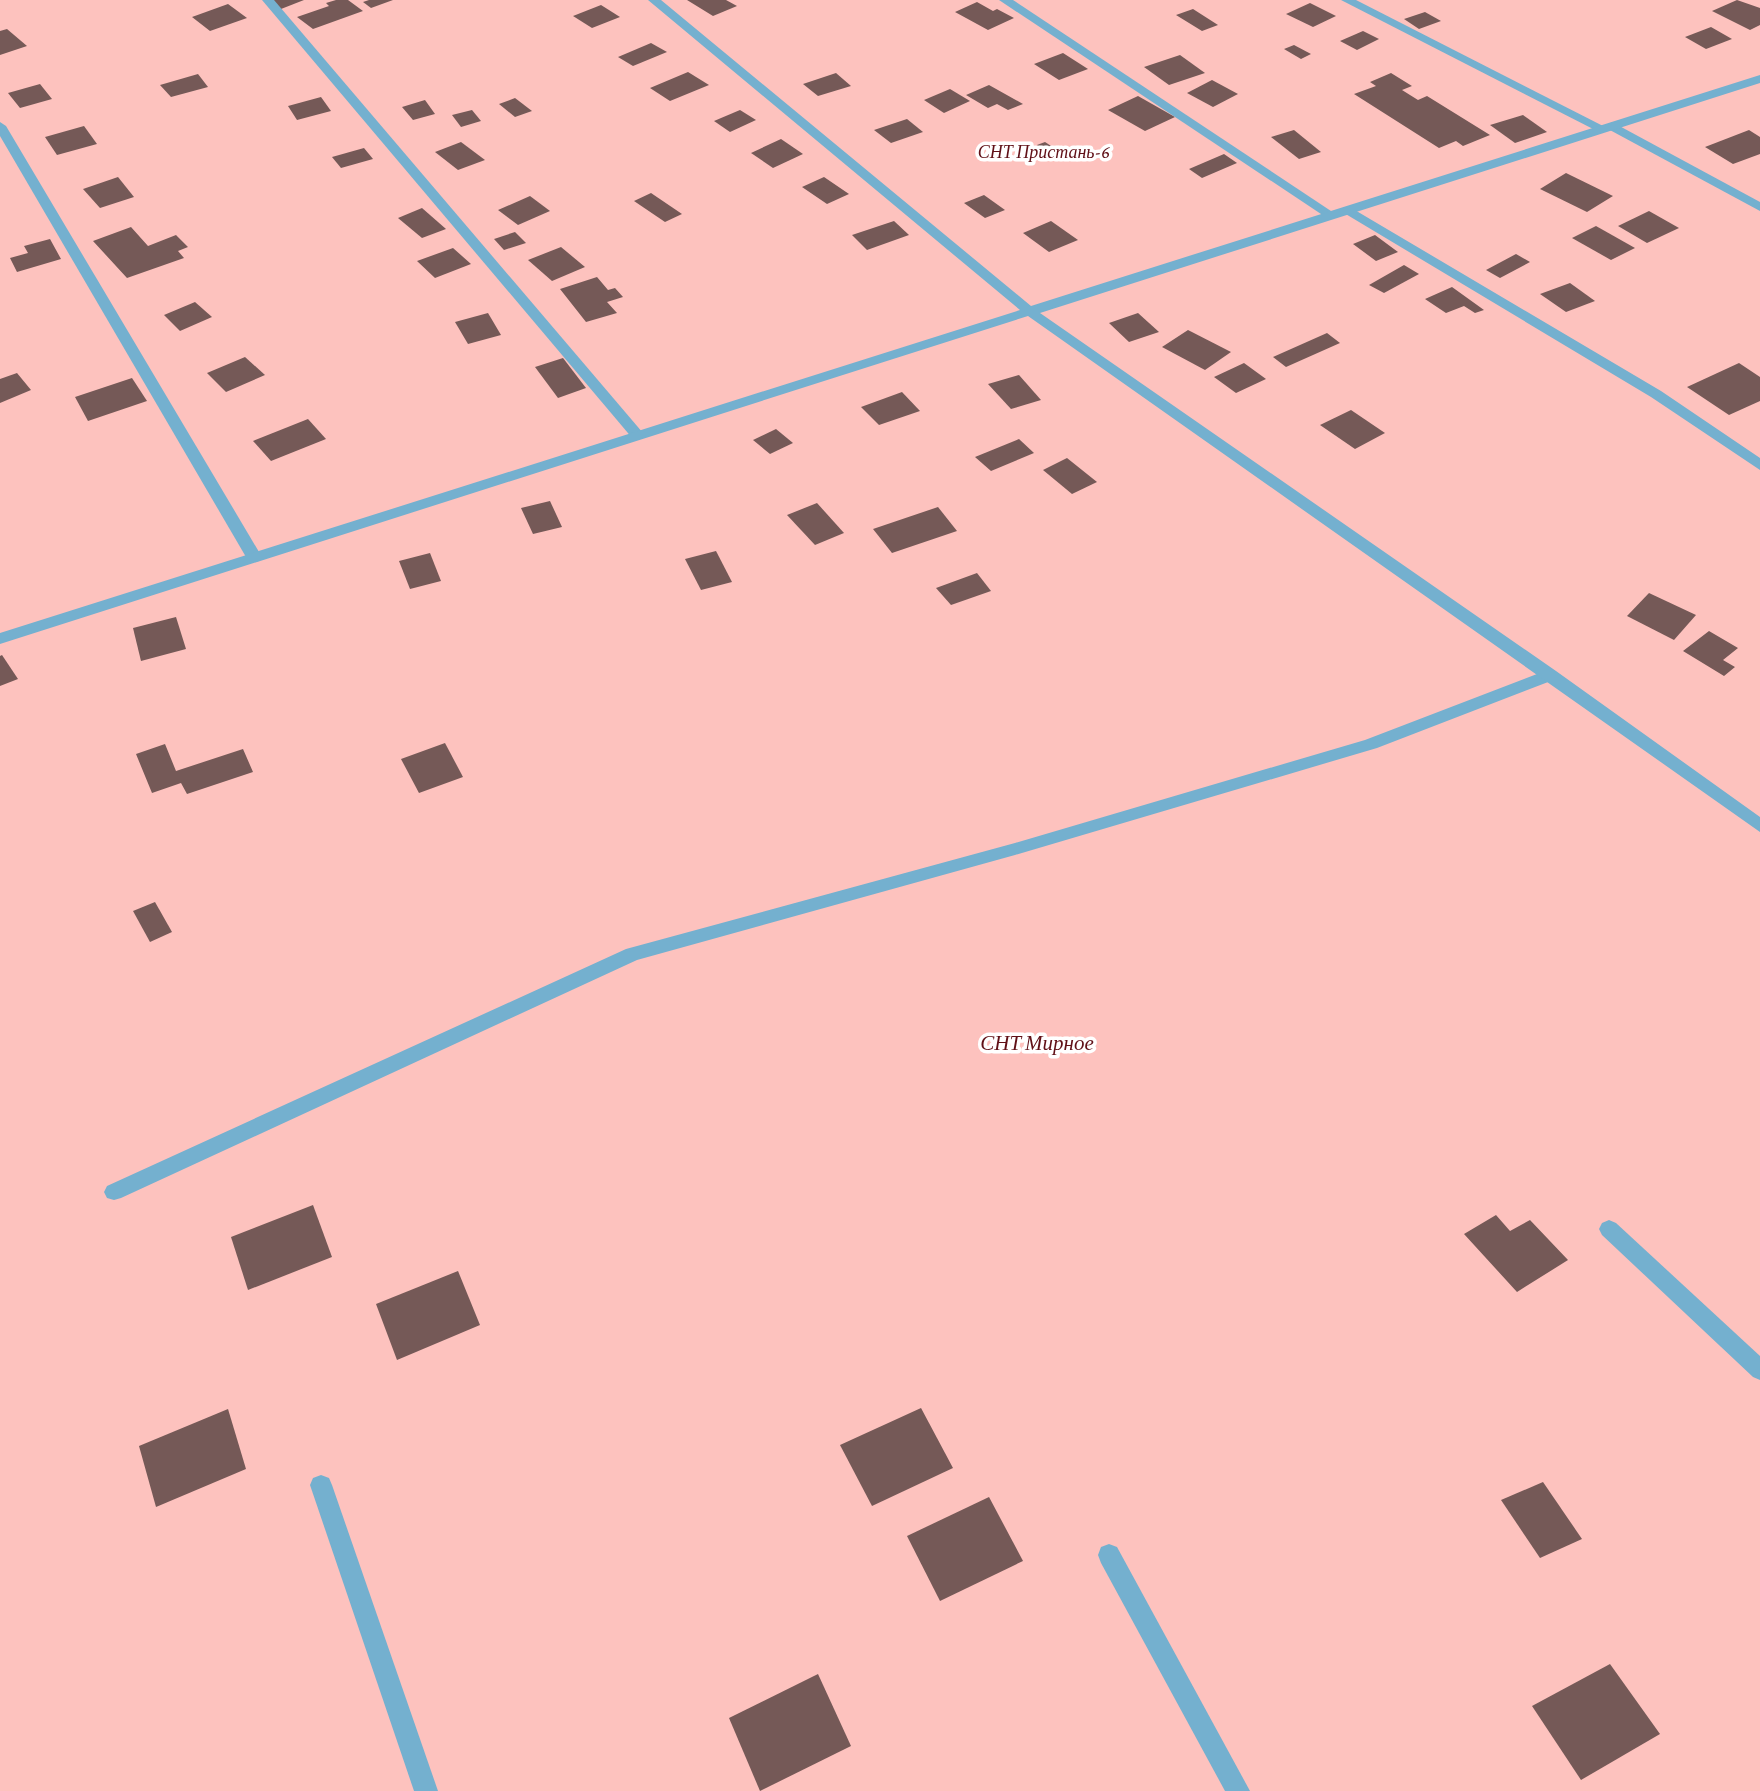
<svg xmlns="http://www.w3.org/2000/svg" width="1760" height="1791" font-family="'Crimson Pro',serif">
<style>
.green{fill:#fdc2be}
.building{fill:#755957}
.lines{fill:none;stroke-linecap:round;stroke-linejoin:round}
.lane{fill:#74b0cf;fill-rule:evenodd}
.street{fill:#74b0cf;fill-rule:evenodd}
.labels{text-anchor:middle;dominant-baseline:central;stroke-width:7;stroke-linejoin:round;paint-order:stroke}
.far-park-label{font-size:18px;font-style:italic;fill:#601017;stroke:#fff}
.park-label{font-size:21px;font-style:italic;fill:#601017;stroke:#fff}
</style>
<rect width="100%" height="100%" fill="#fbf4f4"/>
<rect class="green" x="0" y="0" width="1760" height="1791"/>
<g class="building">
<polygon points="270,0 304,0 281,9"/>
<polygon points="336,0 348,0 363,11 313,29 297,17 329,6 326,3"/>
<polygon points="369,0 393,0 371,8 363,2"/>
<polygon points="687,0 726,0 737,6 713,16"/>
<polygon points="1737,0 1760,8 1760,25 1750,30 1712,11"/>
<polygon points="977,2 993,11 997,9 1014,18 988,30 955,12"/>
<polygon points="1310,3 1336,16 1313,27 1286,14"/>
<polygon points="228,4 247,18 210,31 192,17"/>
<polygon points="601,5 620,17 592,28 573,16"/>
<polygon points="1193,9 1218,25 1202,31 1176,15"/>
<polygon points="1425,12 1441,21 1419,29 1404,19"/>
<polygon points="1711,27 1732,39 1706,49 1685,37"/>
<polygon points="7,29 27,46 0,55 0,31"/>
<polygon points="1363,31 1379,39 1357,50 1340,41"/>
<polygon points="651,43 667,52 633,66 618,57"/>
<polygon points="1294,45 1311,54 1301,59 1284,49"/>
<polygon points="1063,53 1088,69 1059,80 1034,64"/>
<polygon points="1180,55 1205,73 1169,85 1144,67"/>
<polygon points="688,72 709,85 670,101 650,88"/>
<polygon points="836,73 851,86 818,96 803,84"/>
<polygon points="1391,73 1412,86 1402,90 1418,100 1427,96 1490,135 1463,146 1456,141 1439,148 1354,94 1376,86 1370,82"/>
<polygon points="198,74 208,87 171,97 160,85"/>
<polygon points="1212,80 1238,94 1213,107 1187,93"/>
<polygon points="40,84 52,99 20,108 8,93"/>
<polygon points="989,85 1023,104 1008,110 997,104 988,108 966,95"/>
<polygon points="950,89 970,101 944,113 924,100"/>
<polygon points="1138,96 1175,117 1145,131 1108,110"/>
<polygon points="321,97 331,111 297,120 288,106"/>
<polygon points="515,98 532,111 515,117 499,104"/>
<polygon points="425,100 435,114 413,120 402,107"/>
<polygon points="472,110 481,121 461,127 452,115"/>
<polygon points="740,110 756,120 730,132 714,121"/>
<polygon points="1523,115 1547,132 1515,143 1490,125"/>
<polygon points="907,119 923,132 891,143 874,130"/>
<polygon points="84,126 97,144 57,155 45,137"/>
<polygon points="1294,130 1321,152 1299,159 1271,137"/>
<polygon points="1749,130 1760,137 1760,154 1733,164 1705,147"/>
<polygon points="781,139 803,154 773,168 751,153"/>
<polygon points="461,142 485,160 458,170 435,152"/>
<polygon points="1045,142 1068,157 1059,161 1037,145"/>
<polygon points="364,148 373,159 341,168 332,157"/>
<polygon points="1224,154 1237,163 1202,178 1189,169"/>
<polygon points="1566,173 1613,196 1587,212 1540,189"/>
<polygon points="118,177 134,197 100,208 83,189"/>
<polygon points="824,177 849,194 827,204 802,187"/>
<polygon points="651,193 682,214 665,222 634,201"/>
<polygon points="984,195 1005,210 985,218 964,203"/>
<polygon points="530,196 550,211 518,225 498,210"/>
<polygon points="422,208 446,229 422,238 398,218"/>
<polygon points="1649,211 1679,228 1647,243 1618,226"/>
<polygon points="894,221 909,235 867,250 852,235"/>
<polygon points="1051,221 1078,240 1049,252 1023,233"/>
<polygon points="1596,226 1635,248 1611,260 1572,238"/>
<polygon points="131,227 148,246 176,235 188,247 178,251 184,258 127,278 93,241"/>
<polygon points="515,232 526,243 504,250 494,239"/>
<polygon points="1375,235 1398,252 1376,261 1353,244"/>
<polygon points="50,239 61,259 17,272 10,258 28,253 24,246"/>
<polygon points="561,247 585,267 552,281 528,260"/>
<polygon points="453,248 471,264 435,278 417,261"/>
<polygon points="1516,254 1530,262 1500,278 1486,270"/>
<polygon points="1404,265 1419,274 1384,293 1369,285"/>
<polygon points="597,277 608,290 615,288 623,297 607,302 617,313 586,322 560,289"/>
<polygon points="1570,283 1595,301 1566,312 1540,294"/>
<polygon points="1452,287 1484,310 1475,313 1464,306 1446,313 1425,299"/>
<polygon points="195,302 212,317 180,331 164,315"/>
<polygon points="488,313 501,335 468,344 455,322"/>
<polygon points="1138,313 1159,332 1129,342 1109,323"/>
<polygon points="1188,330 1231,352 1205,370 1162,347"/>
<polygon points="1327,333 1340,343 1286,367 1273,357"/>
<polygon points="245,357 265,375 226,392 207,373"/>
<polygon points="563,358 586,388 558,398 535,367"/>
<polygon points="1244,363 1266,379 1236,393 1214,377"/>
<polygon points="1739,363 1760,377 1760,401 1729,415 1687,387"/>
<polygon points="17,373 31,390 0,403 0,379"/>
<polygon points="1019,375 1041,400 1011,409 988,384"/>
<polygon points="132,378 147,401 88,421 75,397"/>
<polygon points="902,392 920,411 879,425 861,407"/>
<polygon points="1351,410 1385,433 1355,449 1320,425"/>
<polygon points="308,419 326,439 271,461 253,441"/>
<polygon points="776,429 793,443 770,454 753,440"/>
<polygon points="1019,439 1034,453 991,471 975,457"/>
<polygon points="1067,458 1097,482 1072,494 1043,470"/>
<polygon points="550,501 562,527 533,534 521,508"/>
<polygon points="817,503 844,533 815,545 787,515"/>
<polygon points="938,507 957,531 892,553 873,529"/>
<polygon points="716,551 732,582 701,590 685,559"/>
<polygon points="430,553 441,581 410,589 399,561"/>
<polygon points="977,573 991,591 951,605 936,588"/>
<polygon points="1649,593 1696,615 1674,640 1627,616"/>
<polygon points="176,617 186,649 141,661 133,628"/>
<polygon points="1709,631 1738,648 1723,660 1735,667 1724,676 1683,651"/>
<polygon points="2,655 18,679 0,686 0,656"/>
<polygon points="445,743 463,777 419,793 401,759"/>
<polygon points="165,744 176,771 243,749 253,772 187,794 181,783 152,793 136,754"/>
<polygon points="155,902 172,932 150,942 133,911"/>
<polygon points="313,1205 332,1257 248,1290 231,1237"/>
<polygon points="1496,1215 1510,1231 1530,1220 1568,1260 1517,1292 1464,1234"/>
<polygon points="458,1271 480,1325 397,1360 376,1304"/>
<polygon points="921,1408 953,1468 872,1506 840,1445"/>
<polygon points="228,1409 246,1469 156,1507 139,1446"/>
<polygon points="1543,1482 1582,1539 1540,1558 1501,1500"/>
<polygon points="989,1497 1023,1561 940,1601 907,1536"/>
<polygon points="1610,1664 1660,1734 1581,1780 1532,1706"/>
<polygon points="818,1674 851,1746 760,1791 729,1718"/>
</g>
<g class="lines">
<g class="lane">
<polygon points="262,0 274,0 643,433 643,439 633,439"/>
<polygon points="999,0 1013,0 1337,215 1331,219 1327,218"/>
<polygon points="1341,0 1356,0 1607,128 1597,131"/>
<polygon points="0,122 6,126 262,557 259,561 254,562 246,557 0,136"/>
<polygon points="1612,122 1760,202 1760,211 1608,129 1606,126"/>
<polygon points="1348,206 1661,391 1760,458 1760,470 1651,397 1344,213 1342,210"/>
<polygon points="1550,669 1558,675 1556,679 1377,748 1015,855 637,960 121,1198 114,1200 107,1198 104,1192 107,1186 626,949 1015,843 1365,740"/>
<polygon points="1609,1220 1616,1223 1760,1356 1760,1380 1753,1377 1602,1235 1599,1229 1602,1223"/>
<polygon points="321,1475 329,1478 332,1485 438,1791 414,1791 310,1485 313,1478"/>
<polygon points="1109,1544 1117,1547 1250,1791 1225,1791 1101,1563 1098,1555 1101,1547"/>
</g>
<polygon class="street" points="648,0 661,0 1031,306 1760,75 1760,83 1040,313 1556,671 1760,817 1760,832 1028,316 0,644 0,633 1020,310"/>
</g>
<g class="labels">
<g class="far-park-label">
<text x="1044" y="152">СНТ Пристань-6</text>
</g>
<g class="park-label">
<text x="1037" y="1043">СНТ Мирное</text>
</g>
</g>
</svg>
